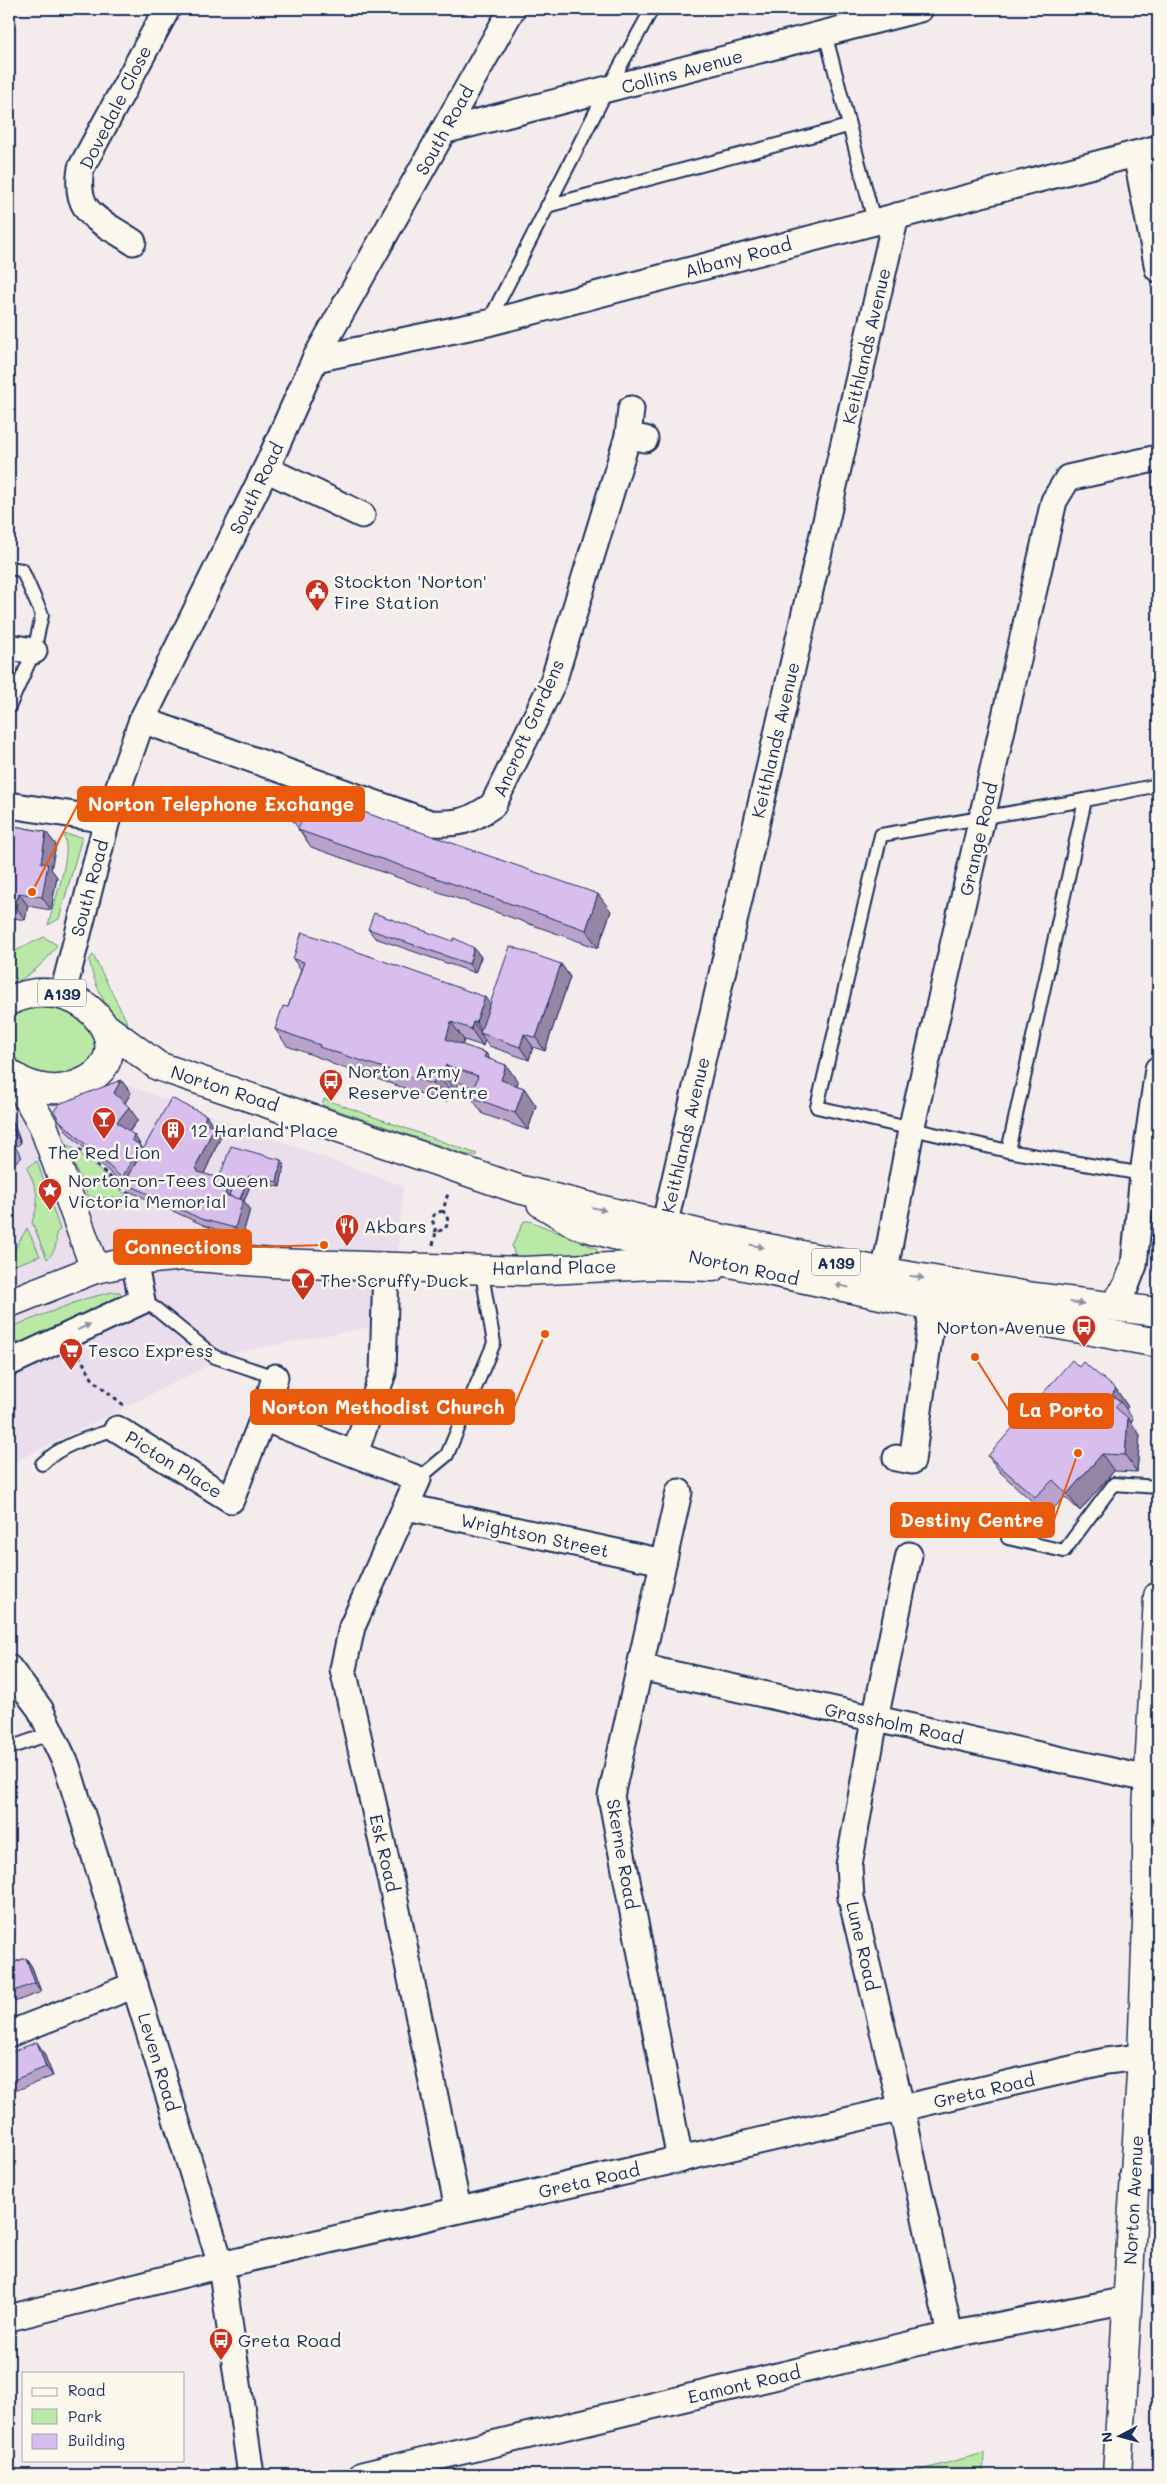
<svg xmlns="http://www.w3.org/2000/svg" width="1167" height="2484" font-family="Mali,sans-serif">
<style>
.built{fill:#ebdeec}
.green{fill:#bae9a7;stroke:#6a8c82}
.lines{fill:none;stroke-linecap:round;stroke-linejoin:round}
.lane-casing{stroke:#1b2f5e;stroke-width:16}
.street-casing{stroke:#1b2f5e;stroke-width:29}
.secondary-casing{stroke:#1b2f5e;stroke-width:31}
.primary-casing{stroke:#1b2f5e;stroke-width:31}
.path{stroke:#1b2f5e;stroke-width:3;stroke-dasharray:4 4;stroke-linecap:butt}
.lane{stroke:#fbf7ec;stroke-width:12}
.street{stroke:#fbf7ec;stroke-width:25}
.secondary{stroke:#fbf7ec;stroke-width:28}
.primary{stroke:#fbf7ec;stroke-width:28}
.wall{fill:#b9a3cb;stroke:#1b2f5e}
.shaded-wall{fill:#9685a5;stroke:#1b2f5e}
.building{fill:#d7beec;stroke:#1b2f5e}
.oneway{fill:#8b93a5}
.labels{text-anchor:middle;dominant-baseline:central;stroke-width:5;stroke-linejoin:round;paint-order:stroke}
.shield{fill:#fbf7ec;stroke:#5e6b89;stroke-width:1}
.shield-label{font-size:16px;font-weight:bold;fill:#1b2f5e}
.street-label{font-size:18px;fill:#1b2f5e;stroke:#fbf7ec}
.poi-label{font-size:18px;fill:#1b2f5e;stroke:#fbf7ec;text-anchor:start}
.leader{fill:none;stroke:#e8590c;stroke-width:2}
.callout-dot{fill:#e8590c;stroke:#fbf7ec;stroke-width:2}
.callout{fill:#e8590c;stroke:#e8590c;stroke-width:2}
.callout-label{font-size:19px;text-anchor:middle;font-weight:bold;fill:#fff}
</style>
<rect width="100%" height="100%" fill="#f4ecec"/>
<filter id="ink" filterUnits="userSpaceOnUse"><feTurbulence type="fractalNoise" baseFrequency=".02" numOctaves="2"/><feDisplacementMap in="SourceGraphic" scale="10" xChannelSelector="R" yChannelSelector="G"/><feConvolveMatrix kernelMatrix="1 2 1 2 8 2 1 2 1" color-interpolation-filters="sRGB"/></filter>
<g filter="url(#ink)">
<polygon class="built" points="130,1086 403,1186 396,1276 371,1327 234,1353 9,1465 9,1097 12,1100"/>
<g class="green">
<path d="M63,834L82,837L59,919L48,925C53,905 74,851 63,834Z"/>
<path d="M44,937L57,945C45,964 29,976 9,986V954Z"/>
<path d="M93,955L129,1026L127,1028C105,1011 95,986 89,960Z"/>
<path d="M42,1008C58,1009 77,1011 88,1024C101,1040 96,1069 73,1074C44,1080 9,1070 9,1035C9,1029 9,1022 14,1017C22,1010 32,1009 42,1008Z"/>
<polygon points="324,1099 477,1154 475,1156 464,1154 322,1105"/>
<path d="M65,1144C76,1146 113,1184 125,1194V1197L95,1198L88,1196Z"/>
<path d="M37,1161L60,1230L56,1233C57,1244 56,1251 47,1259L32,1222C41,1199 37,1190 27,1168Z"/>
<polygon points="524,1221 530,1221 596,1248 599,1256 515,1257 512,1246"/>
<polygon points="27,1228 40,1256 9,1267 9,1259"/>
<polygon points="112,1292 120,1292 122,1302 9,1357 9,1328 84,1299"/>
<polygon points="984,2453 983,2475 903,2475"/>
</g>
<g class="lines">
<defs>
<g id="lane">
<polyline points="825,33 874,221"/>
<polyline points="547,206 848,126"/>
<polyline points="488,323 607,90 652,9"/>
<polyline points="9,568 22,570 42,615 34,651 9,707"/>
<polyline points="1008,1151 1085,800"/>
<polyline points="1143,1174 1008,1151 817,1107 881,835 1085,800 1158,785"/>
<polyline points="142,1301 156,1309 215,1357 275,1377"/>
<path d="M42,1464C62,1444 90,1437 117,1429"/>
<polyline points="418,1479 447,1455 494,1343 481,1268"/>
<polyline points="1010,1515 1008,1538 1064,1551 1114,1484 1158,1487"/>
<polyline points="9,1748 52,1733"/>
</g>
<g id="street">
<polyline points="443,131 920,9"/>
<polyline points="1136,154 1158,269"/>
<path d="M133,242C99,219 73,215 81,168L167,9"/>
<polyline points="315,359 488,323 1158,148"/>
<polyline points="631,409 628,436 645,439"/>
<polyline points="266,469 362,515"/>
<polyline points="9,647 34,651"/>
<path d="M142,720L430,823C459,824 469,822 493,805L553,682L628,436"/>
<polyline points="9,805 107,820"/>
<polyline points="63,993 107,820 142,720 266,469 315,359 512,9"/>
<polyline points="660,1244 896,216"/>
<polyline points="881,1291 911,1130 1054,501 1068,478 1158,458"/>
<polyline points="1111,1307 1126,1286 1134,1265 1143,1174 1158,1069"/>
<polyline points="9,1363 142,1301 134,1261"/>
<polyline points="263,1418 418,1479 352,1627 343,1669 393,1891 458,2209"/>
<polyline points="117,1429 231,1500 263,1418 275,1377"/>
<polyline points="355,1453 383,1373 386,1266"/>
<polyline points="896,1458 912,1461 931,1323 928,1305"/>
<polyline points="679,1492 611,1796 680,2160"/>
<polyline points="407,1507 663,1562"/>
<polyline points="909,1555 875,1719 849,1865 851,1898 902,2110 950,2335"/>
<polyline points="640,1667 1148,1779"/>
<polyline points="9,1668 40,1709 67,1766 221,2265 251,2475"/>
<polyline points="9,2034 135,1985"/>
<polyline points="1133,2175 1158,2180"/>
<polyline points="9,2318 221,2265 1106,2061 1158,2055"/>
<polyline points="362,2475 950,2335 1127,2300"/>
</g>
<g id="secondary">
<polyline points="16,1078 43,1125 95,1269"/>
<polyline points="9,1303 95,1269 134,1261 183,1256 273,1263 523,1271 654,1265 713,1267"/>
<polyline points="1117,2475 1142,2057 1147,1923 1147,1812 1158,1596"/>
</g>
<g id="primary">
<path d="M9,1001C85,964 156,1063 70,1087C50,1093 25,1086 9,1073"/>
<polyline points="104,1026 158,1066 518,1189 714,1237 874,1270 1034,1297 1158,1312"/>
<polyline points="541,1203 576,1224 659,1248 928,1305 1015,1317 1158,1343"/>
</g>
</defs>
<use href="#lane" class="lane-casing"/>
<use href="#street" class="street-casing"/>
<use href="#secondary" class="secondary-casing"/>
<use href="#primary" class="primary-casing"/>
<g class="path">
<polyline points="79,1149 130,1195"/>
<polyline points="436,1232 432,1219 435,1213 443,1211"/>
<polyline points="433,1245 436,1232 445,1229 448,1223 447,1216 443,1211 448,1193"/>
<polyline points="79,1355 93,1380 126,1407"/>
</g>
<use href="#lane" class="lane"/>
<use href="#street" class="street"/>
<use href="#secondary" class="secondary"/>
<use href="#primary" class="primary"/>
</g>
<g class="wall">
<polygon points="287,812 611,911 598,948 311,847"/>
<polygon points="9,825 46,832 56,845 51,869 57,877 51,910 28,906 25,920 9,917"/>
<polygon points="368,929 474,948 481,957 475,973 375,938"/>
<polygon points="293,959 490,1004 561,964 570,977 545,1051 533,1047 529,1060 489,1046 485,1040 483,1046 464,1040 462,1045 486,1053 490,1060 506,1065 518,1082 517,1086 524,1088 536,1106 528,1130 483,1114 471,1097 474,1088 458,1082 455,1092 450,1090 446,1102 332,1064 329,1061 287,1046 275,1029 288,1007 301,970"/>
<polygon points="121,1080 131,1093 125,1103 138,1120 129,1132 134,1135 143,1149 206,1115 212,1124 212,1125 214,1127 221,1136 204,1174 219,1178 284,1165 280,1187 252,1181 244,1201 250,1209 242,1237 208,1227 131,1192 68,1133 59,1120"/>
<polygon points="9,1112 21,1143 15,1147 22,1157 9,1168"/>
<polygon points="1079,1367 1116,1389 1128,1407 1126,1409 1133,1419 1131,1422 1140,1435 1137,1472 1114,1471 1080,1511 1065,1497 1047,1515 1001,1473 988,1456"/>
<polygon points="26,1958 32,1967 41,1992 9,2004 9,1964"/>
<polygon points="43,2051 53,2076 12,2092 9,2088 9,2053"/>
</g>
<g class="shaded-wall">
<polygon points="46,832 56,845 51,869 57,877 51,910 42,897 41,863"/>
<polygon points="19,893 28,906 25,920 16,907"/>
<polygon points="598,894 611,911 598,948 586,930"/>
<polygon points="474,948 481,957 475,973 469,964"/>
<polygon points="561,964 570,977 545,1051 536,1038"/>
<polygon points="485,997 497,1014 484,1035 476,1022"/>
<polygon points="451,1022 464,1040 458,1057 446,1039"/>
<polygon points="473,1022 482,1034 480,1033 485,1040 483,1046 471,1029"/>
<polygon points="524,1034 533,1047 529,1060 520,1047"/>
<polygon points="486,1053 498,1071 484,1057"/>
<polygon points="446,1065 458,1082 455,1092 443,1074"/>
<polygon points="506,1065 518,1082 513,1097 501,1080"/>
<polygon points="437,1073 450,1090 446,1102 433,1084"/>
<polygon points="121,1080 131,1093 123,1106 114,1093"/>
<polygon points="524,1088 536,1106 528,1130 515,1113"/>
<polygon points="129,1107 138,1120 126,1135 117,1122"/>
<polygon points="9,1112 21,1143 15,1134 9,1119"/>
<polygon points="206,1115 212,1124 210,1131 204,1122"/>
<polygon points="214,1127 221,1136 203,1176 198,1172 196,1167"/>
<polygon points="134,1135 143,1149 125,1183 122,1178 132,1140"/>
<polygon points="281,1160 284,1165 280,1187 277,1182"/>
<polygon points="249,1176 252,1181 244,1201 250,1209 242,1237 235,1228 239,1203"/>
<polygon points="229,1181 235,1190 232,1201 225,1195"/>
<polygon points="1116,1389 1128,1407 1126,1409 1121,1402 1112,1395"/>
<polygon points="1128,1418 1140,1435 1137,1472 1125,1455"/>
<polygon points="1102,1454 1114,1471 1080,1511 1067,1494"/>
<polygon points="26,1958 32,1967 41,1992 35,1983"/>
<polygon points="37,2042 43,2051 53,2076 46,2067"/>
</g>
<g class="building">
<polygon points="291,797 349,817 352,808 598,894 586,930 298,830 303,817 287,812"/>
<polygon points="9,825 46,832 41,863 48,864 42,897 19,893 16,907 9,905"/>
<polygon points="374,913 453,941 454,938 474,948 469,964 368,929"/>
<polygon points="302,932 485,997 476,1022 473,1022 471,1029 451,1022 446,1039 486,1053 484,1057 506,1065 501,1080 524,1088 515,1113 471,1097 478,1076 446,1065 443,1074 437,1073 433,1084 319,1047 320,1045 275,1029 283,1006 288,1007 304,962 293,959"/>
<polygon points="510,946 561,964 536,1038 524,1034 520,1047 480,1033"/>
<polygon points="121,1080 114,1093 129,1107 117,1122 134,1135 132,1140 140,1145 122,1178 59,1120 54,1111 59,1104"/>
<polygon points="171,1098 206,1115 204,1122 214,1127 196,1167 198,1172 229,1181 225,1195 243,1200 235,1228 201,1219 125,1183"/>
<polygon points="9,1119 15,1134 9,1138"/>
<polygon points="9,1140 13,1144 9,1147"/>
<polygon points="231,1146 281,1160 277,1182 249,1176 240,1199 229,1196 232,1186 229,1181 219,1178"/>
<polygon points="1072,1360 1079,1367 1083,1362 1116,1389 1112,1395 1121,1402 1115,1407 1128,1418 1125,1455 1102,1454 1067,1494 1053,1480 1035,1497 988,1456"/>
<polygon points="26,1958 35,1983 9,1993 9,1964"/>
<polygon points="37,2042 46,2067 9,2082 9,2053"/>
</g>
<defs><path id="oneway-solid" d="M-6-.8H1V-3.2L6.5 0L1 3.2V.8H-6Z" transform="scale(1.25)"/></defs>
<g class="oneway">
<use href="#oneway-solid" transform="translate(599 1209) rotate(14)"/>
<use href="#oneway-solid" transform="translate(757 1246) rotate(12)"/>
<use href="#oneway-solid" transform="translate(917 1277) rotate(10)"/>
<use href="#oneway-solid" transform="translate(842 1286) rotate(-169)"/>
<use href="#oneway-solid" transform="translate(1077 1303) rotate(7)"/>
<use href="#oneway-solid" transform="translate(84 1327) rotate(-25)"/>
</g>
</g>
<defs>
<symbol id="civic-pin" viewBox="-11 -11 22 30"><path d="M0 17L-7.5 6A9.5 9.5 0 1 1 7.5 6Z" fill="#c8321e" stroke="#fbf7ec"/><path d="M-.6-6.5H3V-4.5H.6V-3L4-1V1h2V6H-6V1h2V-1L-.6-3ZM-1.2 2.5V6h2.4V2.5Z" fill="#fff"/></symbol>
<symbol id="bus-pin" viewBox="-11 -11 22 30"><path d="M0 17L-7.5 6A9.5 9.5 0 1 1 7.5 6Z" fill="#c8321e" stroke="#fbf7ec"/><path d="M-5-6H5V4H4V6H2V4H-2V6H-4V4H-5ZM-3.5-4V0h7V-4ZM-3.5 1.2v1.5H-2V1.2ZM2 1.2v1.5H3.5V1.2Z" fill="#fff"/></symbol>
<symbol id="bar-pin" viewBox="-11 -11 22 30"><path d="M0 17L-7.5 6A9.5 9.5 0 1 1 7.5 6Z" fill="#c8321e" stroke="#fbf7ec"/><path d="M-6-5H6L.8 .8V4.5H3.5V6h-7V4.5H-.8V.8Z" fill="#fff"/></symbol>
<symbol id="building-pin" viewBox="-11 -11 22 30"><path d="M0 17L-7.5 6A9.5 9.5 0 1 1 7.5 6Z" fill="#c8321e" stroke="#fbf7ec"/><path d="M-4-6H4V6H1V3H-1V6H-4ZM-2.5-4.3h1.7v1.8h-1.7ZM.8-4.3h1.7v1.8H.8ZM-2.5-1h1.7V.8h-1.7ZM.8-1h1.7V.8H.8Z" fill="#fff"/></symbol>
<symbol id="sight-pin" viewBox="-11 -11 22 30"><path d="M0 17L-7.5 6A9.5 9.5 0 1 1 7.5 6Z" fill="#c8321e" stroke="#fbf7ec"/><path d="M0-6L1.8-2.2L6-1.7L2.9 1.2L3.7 5.4L0 3.3L-3.7 5.4L-2.9 1.2L-6-1.7L-1.8-2.2Z" fill="#fff"/></symbol>
<symbol id="restaurant-pin" viewBox="-11 -11 22 30"><path d="M0 17L-7.5 6A9.5 9.5 0 1 1 7.5 6Z" fill="#c8321e" stroke="#fbf7ec"/><path d="M-5-6h1v4h1v-4h1v4h1v-4h1v5L-1.5 .5V6h-2V.5L-5-1ZM5-6V6H3V1.5H1.5Q1.5-4 5-6Z" fill="#fff"/></symbol>
<symbol id="supermarket-pin" viewBox="-11 -11 22 30"><path d="M0 17L-7.5 6A9.5 9.5 0 1 1 7.5 6Z" fill="#c8321e" stroke="#fbf7ec"/><path d="M-6-5.5h2.5l.6 2H6L4.5 2H-2.5L-4.4-4H-6ZM-1.5 3.2a1.3 1.3 0 1 0 .1 0ZM3 3.2a1.3 1.3 0 1 0 .1 0Z" fill="#fff"/></symbol>
</defs>
<g fill-rule="evenodd">
<use href="#civic-pin" x="303" y="577" width="28" height="38"/>
<use href="#bus-pin" x="317" y="1067" width="28" height="38"/>
<use href="#bar-pin" x="90" y="1105" width="28" height="38"/>
<use href="#building-pin" x="159" y="1116" width="28" height="38"/>
<use href="#sight-pin" x="36" y="1176" width="28" height="38"/>
<use href="#restaurant-pin" x="333" y="1212" width="28" height="38"/>
<use href="#bar-pin" x="289" y="1266" width="28" height="38"/>
<use href="#bus-pin" x="1070" y="1313" width="28" height="38"/>
<use href="#supermarket-pin" x="57" y="1336" width="28" height="38"/>
<use href="#bus-pin" x="207" y="2326" width="28" height="38"/>
</g>
<g class="labels">
<g class="shield">
<rect x="38" y="979.5" width="48" height="27" rx="4"/>
<rect x="812" y="1248.5" width="48" height="27" rx="4"/>
</g>
<g class="shield-label">
<text x="62" y="993">A139</text>
<text x="836" y="1262">A139</text>
</g>
<g class="street-label">
<text transform="translate(682 71) rotate(-15)">Collins Avenue</text>
<text transform="translate(115 107) rotate(-63)">Dovedale Close</text>
<text transform="translate(444 130) rotate(-61)">South Road</text>
<text transform="translate(738 257) rotate(-15)">Albany Road</text>
<text transform="translate(866 346) rotate(-77)">Keithlands Avenue</text>
<text transform="translate(256 488) rotate(-64)">South Road</text>
<text transform="translate(528 728) rotate(-66)">Ancroft Gardens</text>
<text transform="translate(775 740) rotate(-77)">Keithlands Avenue</text>
<text transform="translate(978 839) rotate(-77)">Grange Road</text>
<text transform="translate(89 888) rotate(-75)">South Road</text>
<text transform="translate(225 1088) rotate(18)">Norton Road</text>
<text transform="translate(685 1135) rotate(-77)">Keithlands Avenue</text>
<text transform="translate(554 1267) rotate(-1)">Harland Place</text>
<text transform="translate(744 1267) rotate(12)">Norton Road</text>
<text transform="translate(174 1464) rotate(32)">Picton Place</text>
<text transform="translate(535 1535) rotate(12)">Wrightson Street</text>
<text transform="translate(894 1723) rotate(12)">Grassholm Road</text>
<text transform="translate(385 1853) rotate(77)">Esk Road</text>
<text transform="translate(623 1854) rotate(80)">Skerne Road</text>
<text transform="translate(863 1946) rotate(77)">Lune Road</text>
<text transform="translate(159 2062) rotate(73)">Leven Road</text>
<text transform="translate(984 2090) rotate(-13)">Greta Road</text>
<text transform="translate(589 2180) rotate(-13)">Greta Road</text>
<text transform="translate(1133 2200) rotate(-87)">Norton Avenue</text>
<text transform="translate(744 2384) rotate(-13)">Eamont Road</text>
</g>
<g class="poi-label">
<text x="334" y="581">Stockton 'Norton'<tspan x="334" dy="21">Fire Station</tspan></text>
<text x="348" y="1071">Norton Army<tspan x="348" dy="21">Reserve Centre</tspan></text>
<text x="190" y="1130">12 Harland Place</text>
<text x="104" y="1152" text-anchor="middle">The Red Lion</text>
<text x="68" y="1180">Norton-on-Tees Queen<tspan x="68" dy="21">Victoria Memorial</tspan></text>
<text x="364" y="1226">Akbars</text>
<text x="320" y="1280">The Scruffy Duck</text>
<text x="1066" y="1327" text-anchor="end">Norton Avenue</text>
<text x="88" y="1350">Tesco Express</text>
<text x="238" y="2340">Greta Road</text>
</g>
</g>
<path class="leader" d="M32 892L78 804M324 1245L251 1247M545 1334L514 1407M975 1357L1009 1411M1078 1453L1054 1520"/>
<g class="callout-dot">
<circle cx="32" cy="892" r="5"/>
<circle cx="324" cy="1245" r="5"/>
<circle cx="545" cy="1334" r="5"/>
<circle cx="975" cy="1357" r="5"/>
<circle cx="1078" cy="1453" r="5"/>
</g>
<g class="callout">
<rect x="78" y="787" width="286" height="34" rx="5"/>
<rect x="114" y="1230" width="137" height="34" rx="5"/>
<rect x="251" y="1390" width="263" height="34" rx="5"/>
<rect x="1009" y="1394" width="104" height="34" rx="5"/>
<rect x="891" y="1503" width="163" height="34" rx="5"/>
</g>
<g class="callout-label">
<text x="221" y="811">Norton Telephone Exchange</text>
<text x="183" y="1254">Connections</text>
<text x="383" y="1414">Norton Methodist Church</text>
<text x="1061" y="1417">La Porto</text>
<text x="972" y="1527">Destiny Centre</text>
</g>
<rect width="1167" height="2484" fill="none" stroke="#fbf7ec" stroke-width="30"/>
<rect x="15" y="15" width="1137" height="2454" fill="none" stroke="#1b2f5e" stroke-width="2" filter="url(#ink)"/>
<rect x="22" y="2372" width="162" height="90" fill="#fbf7ec" stroke="#a1a7b3"/>
<rect x="32" y="2388" width="25" height="8" fill="#fbf7ec" stroke="#a1a7b3"/>
<text x="68" y="2396" font-size="15" fill="#1b2f5e">Road</text>
<rect x="32" y="2409" width="25" height="15" fill="#bae9a7" stroke="#a1a7b3"/>
<text x="68" y="2422" font-size="15" fill="#1b2f5e">Park</text>
<rect x="32" y="2434" width="25" height="15" fill="#d7beec" stroke="#a1a7b3"/>
<text x="68" y="2446" font-size="15" fill="#1b2f5e">Building</text>
<g transform="translate(1120 2436) rotate(264)" stroke="#fbf7ec" stroke-width="4" paint-order="stroke">
<path d="M0-4L9 19L0 12L-9 19Z" fill="#1b2f5e"/>
<text y="-8" font-size="14" font-weight="bold" text-anchor="middle" fill="#1b2f5e">N</text>
</g>
</svg>
